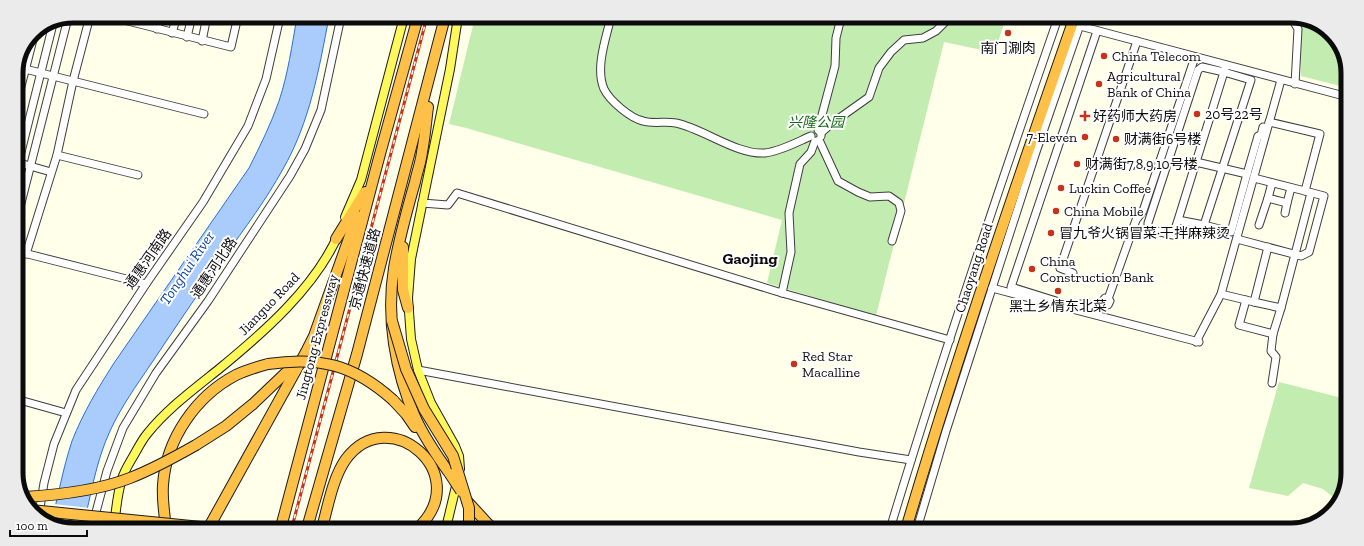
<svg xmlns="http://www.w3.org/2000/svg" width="1364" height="546" font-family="'Zilla Slab','Noto Sans SC',serif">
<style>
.green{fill:#c3edb0}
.water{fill:#a9ccfc;stroke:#2970da}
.pier{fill:#ffffea}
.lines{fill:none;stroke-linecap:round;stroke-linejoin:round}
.minor-casing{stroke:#3e3e3e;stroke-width:9}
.major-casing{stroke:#1c1c1c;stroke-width:10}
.highway-casing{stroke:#1c1c1c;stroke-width:12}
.minor{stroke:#fff;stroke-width:7}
.major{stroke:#fff85a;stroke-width:8}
.highway{stroke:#ffc048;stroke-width:10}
.rail-casing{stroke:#c83217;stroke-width:3}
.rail{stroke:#fff;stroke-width:1.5;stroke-dasharray:4.5;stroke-linecap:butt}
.highway-bridge-casing{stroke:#1c1c1c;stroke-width:12;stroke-linecap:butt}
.highway-bridge{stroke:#ffc048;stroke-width:10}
.poi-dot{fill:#c83217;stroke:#fff;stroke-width:1.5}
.labels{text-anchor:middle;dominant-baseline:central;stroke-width:4;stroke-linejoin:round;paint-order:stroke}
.poi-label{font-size:14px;fill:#0b0b0b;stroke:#fff;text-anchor:start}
.park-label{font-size:14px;font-style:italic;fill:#176816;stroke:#fff}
.street-label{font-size:14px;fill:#0b0b0b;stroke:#fff}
.water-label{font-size:15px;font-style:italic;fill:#0a44a8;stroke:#fff}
.quarter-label{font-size:16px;font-weight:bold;fill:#0b0b0b;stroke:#fff}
.rim{fill:none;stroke:#0b0b0b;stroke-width:5}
</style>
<rect width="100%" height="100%" fill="#ffffea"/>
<g class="green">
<polygon points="475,17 1006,18 997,45 996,53 944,42 876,316 767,283 782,220 466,128 449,124"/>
<polygon points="1299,19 1310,19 1336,38 1348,69 1348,88 1301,76"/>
<polygon points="1279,382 1346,399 1345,492 1338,501 1323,489 1303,483 1288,496 1249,488"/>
</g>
<path class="water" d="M297,17H329C319,69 310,122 283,169C266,200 245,228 224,257C199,292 175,328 151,364C136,386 121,407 110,431C96,461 91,495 83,527L51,524C58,497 63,468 72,441C83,413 98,388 114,363L249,168C260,146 271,124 279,101C288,74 292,45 297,17Z"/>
<polygon class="pier" points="54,504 90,508 85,527 54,527 49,523"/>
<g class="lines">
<defs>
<g id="minor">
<polyline points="108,16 231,47 238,16"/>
<path d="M611,17C606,38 595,68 604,89C610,101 630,118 643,121C653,124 665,121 676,123C704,129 737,155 765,153C781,151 797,142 811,136"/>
<polyline points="1058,18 1080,26 1348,97"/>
<polyline points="1292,19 1298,29 1295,84"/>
<polyline points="157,29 160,16"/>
<polyline points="1097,31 1011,287 1072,306 1080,304 1105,305"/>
<polyline points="172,33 177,16"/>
<polyline points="187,37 192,16"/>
<polyline points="202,41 207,16"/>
<polyline points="17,67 204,114"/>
<polyline points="16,106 35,32"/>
<polyline points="821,133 831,124 869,97 879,68 891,52 904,40 923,38 936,31 949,18"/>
<polyline points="821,136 821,133 818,130 835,66 836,38 841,18"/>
<polyline points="819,140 838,181 858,192 870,197 889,196 899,203 901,211 892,241"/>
<polyline points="57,155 138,175"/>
<polyline points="16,162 51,172"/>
<polyline points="1196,162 1247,174 1258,136 1261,135 1263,127"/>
<polyline points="16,172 53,24"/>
<polyline points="1254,178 1305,191 1320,134 1269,122"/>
<polyline points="1272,183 1268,198 1287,203 1291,188"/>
<polyline points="422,203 448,205 457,193 782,293 950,340"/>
<polyline points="1285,213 1287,203"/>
<polyline points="1178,220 1204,225 1251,80 1224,72 1202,67 1198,70 1148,223 1148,229 1173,235 1178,220 1224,72 1226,65"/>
<polyline points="16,223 68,18"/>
<polyline points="1204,225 1231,232 1247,174"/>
<polyline points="1259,225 1268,198"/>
<polyline points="1237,239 1301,256 1309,252 1324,196 1305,191"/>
<polyline points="16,251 146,284"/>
<polyline points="26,254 57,155 73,81 90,16"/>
<polyline points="1073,273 1060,268 1137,41"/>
<polyline points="992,288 1199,342"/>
<polyline points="782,293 791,252 789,213 800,164 811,152 815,141"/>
<polyline points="1221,294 1254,302 1268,247"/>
<polyline points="1108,299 1105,298 1102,302 1105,305 1108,305 1110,301 1108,299 1136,220 1143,211 1195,57"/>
<polyline points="1246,300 1239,325 1273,334"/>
<polyline points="1254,302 1281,308 1311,193"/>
<polyline points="16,303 17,298"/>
<polyline points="1196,342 1221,294 1281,80"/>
<polyline points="418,370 859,452 911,460"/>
<polyline points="1272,383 1276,357 1271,351 1273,334 1281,308"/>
<polyline points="16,399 66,413"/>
<polyline points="39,514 44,483 54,444 76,390 146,284 203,202 248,126 266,79 280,17"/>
<polyline points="92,527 107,471 123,428 156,373 208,301 290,176 305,149 321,110 341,17"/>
<path d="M890,529C942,357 999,188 1058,18"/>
<polyline points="917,529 946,431 1036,152 1082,19"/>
</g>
<g id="major">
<polyline points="458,17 450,69 411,259 408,298 411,339 418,370 431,403 455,446 459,456 460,469"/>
<polyline points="345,217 361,180 404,17"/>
<path d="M114,527C116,511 117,494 122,479C124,471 130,462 134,455C138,448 142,440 147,434C167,409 194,389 219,369C263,333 316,287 339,233"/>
<polyline points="446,528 457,482"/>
</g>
<g id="highway">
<path d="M428,107C426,122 425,137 422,152C421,162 417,172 415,182C407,210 399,239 394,268C386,317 395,371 415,417C424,437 437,456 450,474"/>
<polyline points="336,239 365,192"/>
<polyline points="403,247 403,290 408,308"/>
<polyline points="393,400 406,414 415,427"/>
<polyline points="196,445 226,426 253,404 297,362"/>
<polyline points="467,501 488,524 493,528"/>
<polyline points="51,524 78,527"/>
<path d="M166,527C164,513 162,499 163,485C166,439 196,396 236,375C246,370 257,367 268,364"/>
<polyline points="209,527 306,352 314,336 357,216"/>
<polyline points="281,527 380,154 418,17"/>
<polyline points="307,528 357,354 445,17"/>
<path d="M322,528C328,506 333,477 346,459C389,401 475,474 418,528"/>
<path d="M906,529C957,357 1015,188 1074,19"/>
</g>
</defs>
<use href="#minor" class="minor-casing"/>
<use href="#major" class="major-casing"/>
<use href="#highway" class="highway-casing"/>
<use href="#minor" class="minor"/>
<use href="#major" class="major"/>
<use href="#highway" class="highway"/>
<defs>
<polyline id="rail" points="292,527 427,17"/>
</defs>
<use href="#rail" class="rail-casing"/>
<use href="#rail" class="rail"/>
<defs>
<g id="highway-bridge">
<polyline points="392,321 406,369 424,409 453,456 469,508 469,528"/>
<path d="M268,364C320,356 354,365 393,400"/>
<polyline points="450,474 461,491"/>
<path d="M24,497C59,495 97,491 130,478C153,469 175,457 196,445"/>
<polyline points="31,510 201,527"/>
</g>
</defs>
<use href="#highway-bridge" class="highway-bridge-casing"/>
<use href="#highway-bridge" class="highway-bridge"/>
</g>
<g class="poi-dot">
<circle cx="1008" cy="33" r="4"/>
<circle cx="1104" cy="56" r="4"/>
<circle cx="1099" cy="84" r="4"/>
<circle cx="1197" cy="114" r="4"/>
<path d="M1083 110h4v4h4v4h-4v4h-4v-4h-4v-4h4z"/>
<circle cx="1085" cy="137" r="4"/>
<circle cx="1116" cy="139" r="4"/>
<circle cx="1077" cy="164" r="4"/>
<circle cx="1061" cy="188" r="4"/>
<circle cx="1056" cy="211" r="4"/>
<circle cx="1051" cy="233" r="4"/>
<circle cx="1032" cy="269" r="4"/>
<circle cx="1058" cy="291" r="4"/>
<circle cx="794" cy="364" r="4"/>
</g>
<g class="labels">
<g class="poi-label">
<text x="1008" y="48" text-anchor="middle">南门涮肉</text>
<text x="1112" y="56">China Telecom</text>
<text x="1107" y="76">Agricultural<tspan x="1107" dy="16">Bank of China</tspan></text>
<text x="1205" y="114">20号22号</text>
<text x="1093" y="116">好药师大药房</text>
<text x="1077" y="137" text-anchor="end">7-Eleven</text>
<text x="1124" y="139">财满街6号楼</text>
<text x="1085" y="164">财满街7,8,9,10号楼</text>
<text x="1069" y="188">Luckin Coffee</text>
<text x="1064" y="211">China Mobile</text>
<text x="1059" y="233">冒九爷火锅冒菜·干拌麻辣烫</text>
<text x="1040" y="261">China<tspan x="1040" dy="16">Construction Bank</tspan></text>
<text x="1058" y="306" text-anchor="middle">黑土乡情东北菜</text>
<text x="802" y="356">Red Star<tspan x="802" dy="16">Macalline</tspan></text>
</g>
<g class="park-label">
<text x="816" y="122">兴隆公园</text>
</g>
<g class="street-label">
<text transform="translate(148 259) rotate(-55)">通惠河南路</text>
<text transform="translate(214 268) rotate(-56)">通惠河北路</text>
<text transform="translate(974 268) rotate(-72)">Chaoyang Road</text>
<text transform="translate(365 269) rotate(-75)">京通快速道路</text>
<text transform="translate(269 304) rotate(-46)">Jianguo Road</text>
<text transform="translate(317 337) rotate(-75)">Jingtong Expressway</text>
</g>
<g class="water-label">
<text transform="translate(187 268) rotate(-56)">Tonghui River</text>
</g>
<g class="quarter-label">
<text x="750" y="258">Gaojing</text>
</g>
</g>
<path d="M0 0H1364V546H0ZM73 23H1291A50 50 0 0 1 1341 73V473A50 50 0 0 1 1291 523H73A50 50 0 0 1 23 473V73A50 50 0 0 1 73 23Z" fill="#ebebeb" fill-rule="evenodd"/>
<path class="rim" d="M73 23H1291A50 50 0 0 1 1341 73V473A50 50 0 0 1 1291 523H73A50 50 0 0 1 23 473V73A50 50 0 0 1 73 23Z"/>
<path d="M10 530v6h77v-6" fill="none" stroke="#0b0b0b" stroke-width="2"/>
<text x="16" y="530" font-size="12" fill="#0b0b0b" stroke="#ffffff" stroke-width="3" paint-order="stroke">100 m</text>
</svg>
